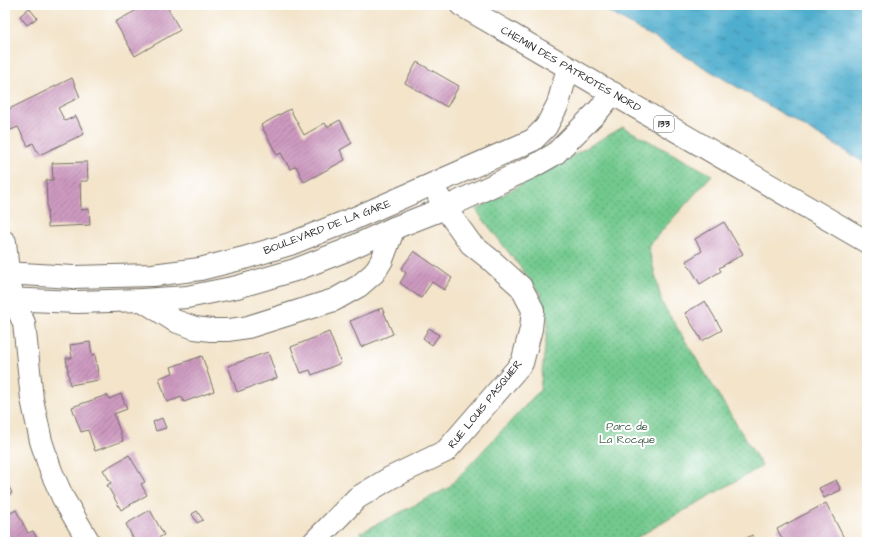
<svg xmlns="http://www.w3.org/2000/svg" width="872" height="547" font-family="'Architects Daughter',sans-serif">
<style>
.park{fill:url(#park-dots);stroke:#4e7a5c}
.water{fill:url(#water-ripples);stroke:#3e6c7c}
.building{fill:url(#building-hatch)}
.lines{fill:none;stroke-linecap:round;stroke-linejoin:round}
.minor-casing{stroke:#716c63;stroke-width:24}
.major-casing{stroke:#716c63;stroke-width:24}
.minor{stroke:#fff;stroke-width:22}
.major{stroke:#fff;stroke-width:22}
.labels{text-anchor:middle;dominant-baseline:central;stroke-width:4;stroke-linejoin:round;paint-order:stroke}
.shield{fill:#fff;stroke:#6b6b6b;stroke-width:1}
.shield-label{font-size:10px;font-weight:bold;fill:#2b2b2b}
.street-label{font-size:11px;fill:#2b2b2b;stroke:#fff}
.park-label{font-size:11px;fill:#44624e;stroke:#fff}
</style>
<defs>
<pattern id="park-dots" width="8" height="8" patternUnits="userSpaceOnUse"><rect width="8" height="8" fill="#72c98e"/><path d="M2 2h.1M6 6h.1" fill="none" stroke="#5ea374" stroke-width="1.8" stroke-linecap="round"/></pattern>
<pattern id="water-ripples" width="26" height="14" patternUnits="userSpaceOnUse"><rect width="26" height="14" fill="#50aece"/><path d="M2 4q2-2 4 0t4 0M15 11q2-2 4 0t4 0" fill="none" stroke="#438ea7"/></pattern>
<pattern id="building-hatch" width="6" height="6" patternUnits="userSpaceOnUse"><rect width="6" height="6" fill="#cd9ac0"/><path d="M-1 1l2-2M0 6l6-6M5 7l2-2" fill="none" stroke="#a77e9c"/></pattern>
</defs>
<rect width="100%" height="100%" fill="#fff"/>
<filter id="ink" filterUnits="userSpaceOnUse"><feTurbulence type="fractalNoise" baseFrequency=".025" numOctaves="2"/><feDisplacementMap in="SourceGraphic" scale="8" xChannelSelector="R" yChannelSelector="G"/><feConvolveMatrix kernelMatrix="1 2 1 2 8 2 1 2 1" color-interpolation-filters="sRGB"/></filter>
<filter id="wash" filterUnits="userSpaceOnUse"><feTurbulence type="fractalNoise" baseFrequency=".012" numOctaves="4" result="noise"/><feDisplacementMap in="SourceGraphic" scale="16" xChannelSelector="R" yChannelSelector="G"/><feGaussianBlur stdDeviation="0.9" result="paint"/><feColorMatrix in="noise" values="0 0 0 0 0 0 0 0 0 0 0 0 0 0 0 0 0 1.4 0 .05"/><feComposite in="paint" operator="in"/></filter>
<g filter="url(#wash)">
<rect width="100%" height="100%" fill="#f3e4ca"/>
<polygon class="park" points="623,127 712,175 648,246 662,303 762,466 629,542 364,542 360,533 448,488 540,390 548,322 540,293 476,210"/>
<polygon class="water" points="597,5 867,5 867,164 675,50"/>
<g id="blocks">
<g class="building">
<polygon points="146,5 166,5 180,30 135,56 115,22"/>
<polygon points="29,8 37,18 27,25 20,16"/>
<polygon points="417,62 459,86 447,107 405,83"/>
<polygon points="72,78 80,97 58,108 65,121 76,116 84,134 39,155 33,143 28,146 18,127 11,130 5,118 5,111"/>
<polygon points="290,109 304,135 325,123 327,127 340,120 352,143 340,150 345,160 304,182 296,166 290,169 281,153 277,155 261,125"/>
<polygon points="87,162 88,181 80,181 81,210 89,209 90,225 48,227 46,180 53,180 52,163"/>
<polygon points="724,222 743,254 719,268 721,271 700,284 686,261 702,251 695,239"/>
<polygon points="414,251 452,278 444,290 432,282 421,298 400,283 406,273 401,269"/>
<polygon points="705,301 722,330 702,341 685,313"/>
<polygon points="382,308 393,334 361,347 350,321"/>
<polygon points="429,328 439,335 432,345 423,338"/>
<polygon points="329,332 341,363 312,375 310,370 301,373 291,347"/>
<polygon points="90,342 92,355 95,354 99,380 70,385 66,358 72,358 70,345"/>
<polygon points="268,352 277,378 237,392 228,366"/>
<polygon points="202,356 214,391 184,402 182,397 167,402 159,378 173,373 171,367"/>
<polygon points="121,394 127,409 114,414 123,441 95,451 88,430 81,432 72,407 107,395 109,399"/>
<polygon points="162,418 166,428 156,431 153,422"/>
<polygon points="129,455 145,482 141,484 147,495 121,510 107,485 111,483 103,470"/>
<polygon points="5,478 12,493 5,497"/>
<polygon points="836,480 841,490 824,498 819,488"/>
<polygon points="826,503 846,542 784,542 777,529"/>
<polygon points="16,510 28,533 33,531 39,542 5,542 5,516"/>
<polygon points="150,510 164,535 158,538 160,542 135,542 126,524"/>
<polygon points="197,511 203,520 197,523 192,514"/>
<polygon points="752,535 756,542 744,542 743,540"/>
</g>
</g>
</g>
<g filter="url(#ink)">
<use href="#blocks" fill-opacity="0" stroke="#716c63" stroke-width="1"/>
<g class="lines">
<defs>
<g id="minor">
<polyline points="5,242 8,273 13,299 24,323 32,399 41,441 51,471 63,498 89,542"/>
<polyline points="5,273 73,277 153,275 200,269 244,258 290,244 355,218 533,140 546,127 558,104 568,68"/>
<polyline points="5,299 77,302 142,300 187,297 237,287 295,270 344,251 394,228 445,208 532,167 555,154 598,111 613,93"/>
<polyline points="142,300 175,321 195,328 211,330 229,330 248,327 334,300 359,286 374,273 382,260 394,228"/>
<polyline points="314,542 357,498 390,478 446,451 522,363 531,329 533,310 521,287 491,260 471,244 445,208 439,197"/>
</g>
<polyline id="major" points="461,5 867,242"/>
</defs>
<use href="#minor" class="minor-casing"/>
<use href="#major" class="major-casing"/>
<use href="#minor" class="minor"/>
<use href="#major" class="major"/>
</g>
</g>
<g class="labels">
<rect class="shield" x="654" y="116" width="20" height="16" rx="3"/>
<g class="shield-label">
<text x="664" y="124">133</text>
</g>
<g class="street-label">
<text transform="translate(571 69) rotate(30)">CHEMIN DES PATRIOTES NORD</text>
<text transform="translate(327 227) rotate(-21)">BOULEVARD DE LA GARE</text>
<text transform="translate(485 404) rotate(-51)">RUE LOUIS PASQUIER</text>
</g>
<g class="park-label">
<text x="627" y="426">Parc de<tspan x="627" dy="13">La Rocque</tspan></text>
</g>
</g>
<rect width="872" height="547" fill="none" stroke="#fff" stroke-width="20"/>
</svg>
